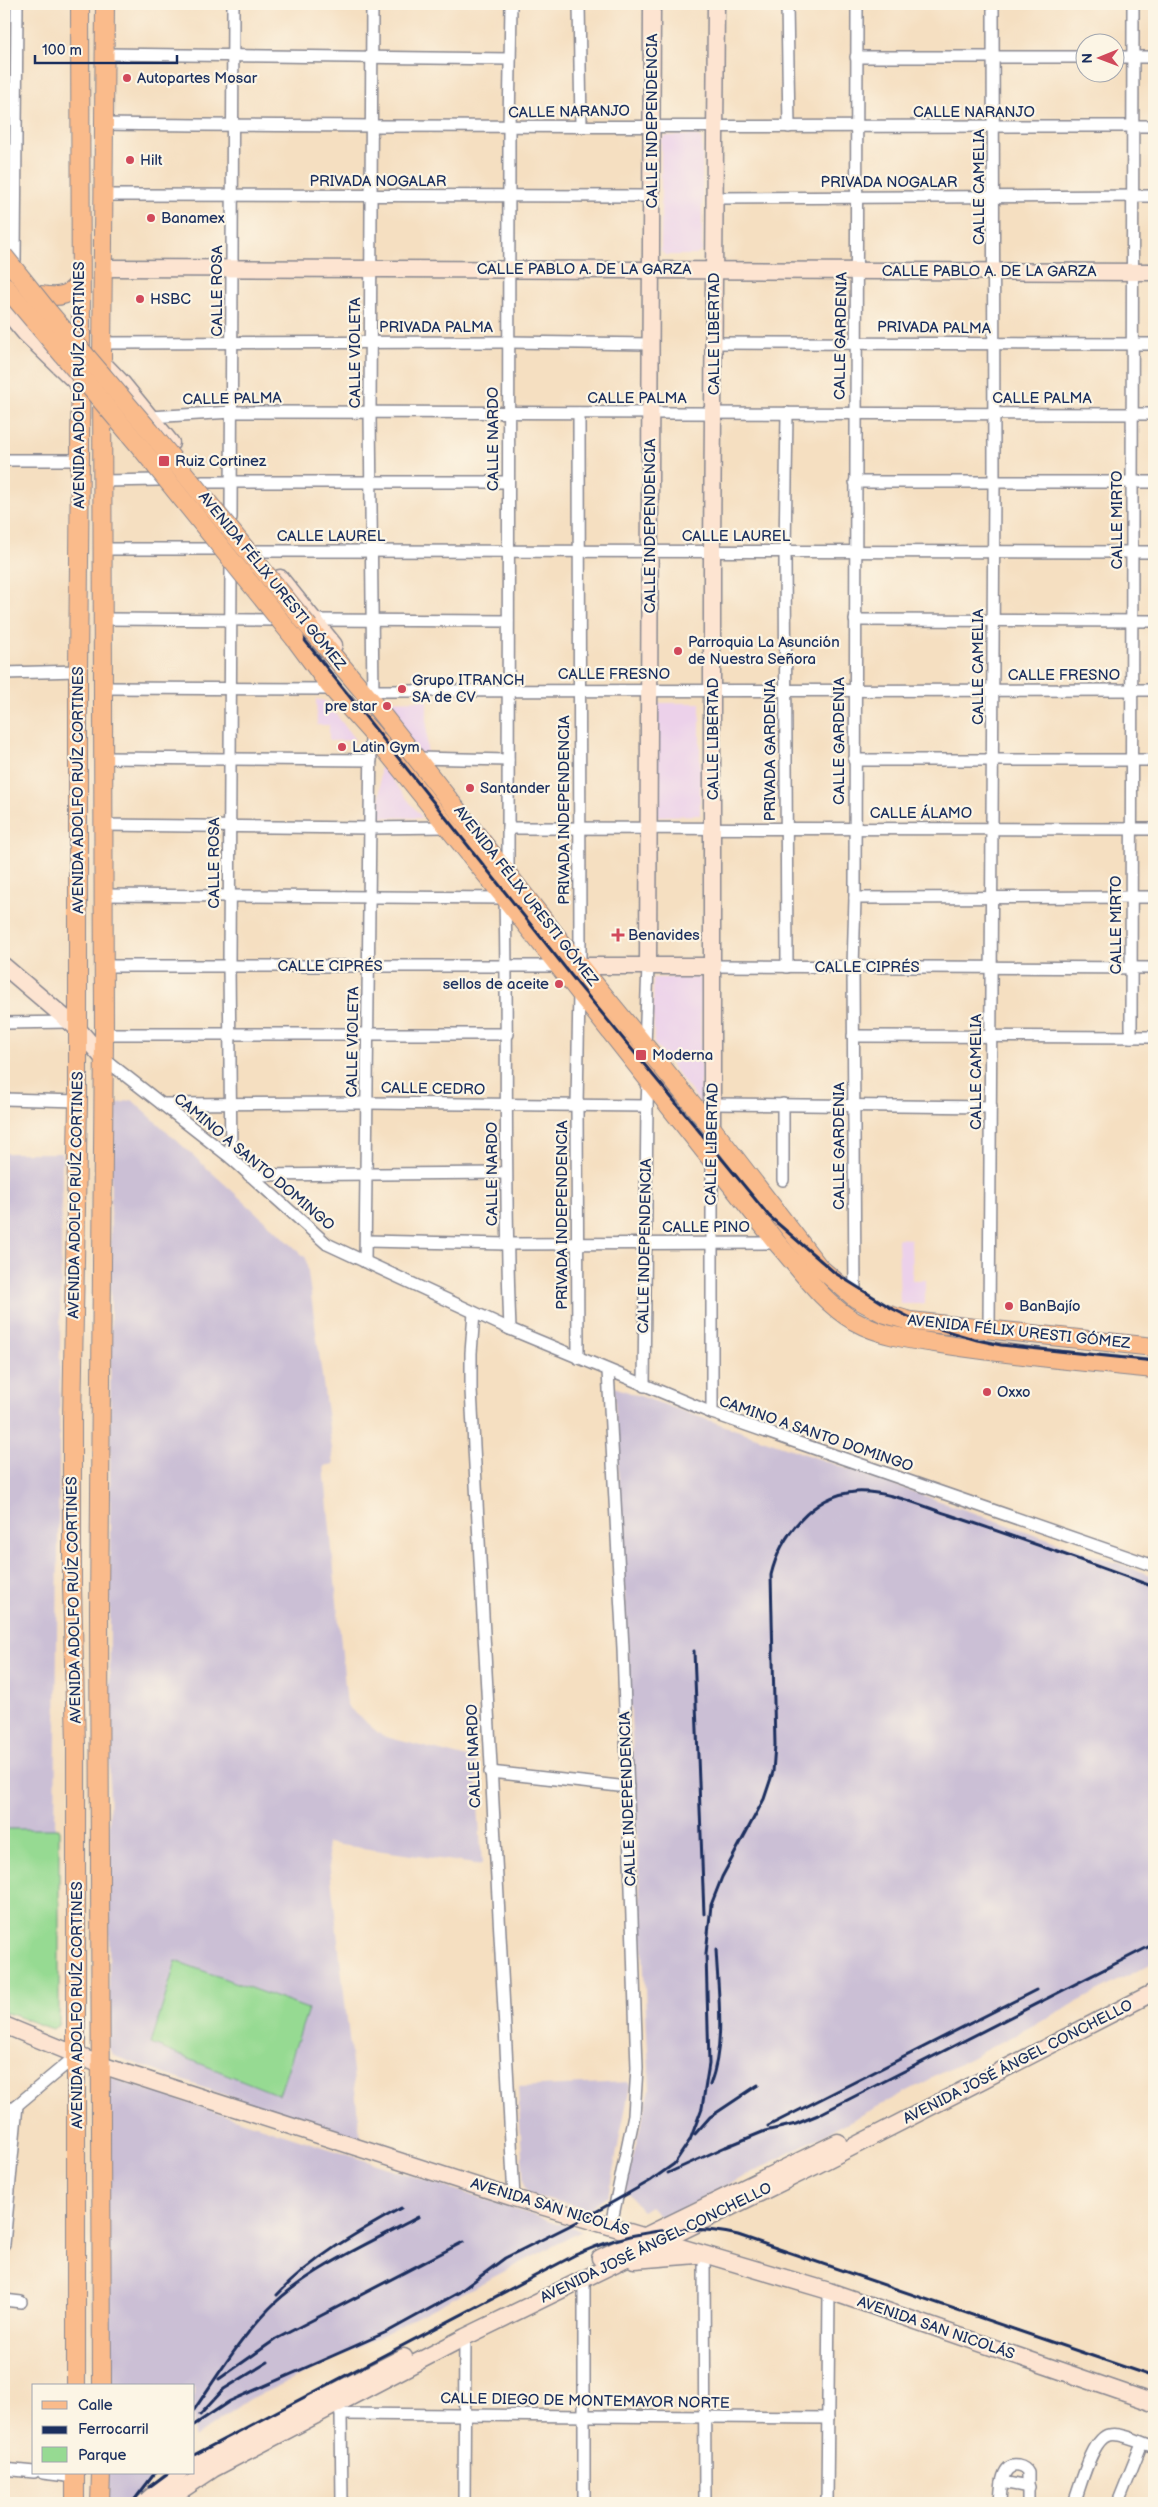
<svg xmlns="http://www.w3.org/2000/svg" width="1158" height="2507" font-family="'Balsamiq Sans',sans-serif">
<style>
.built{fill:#ecd1ea}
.industrial{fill:#cbbfd5}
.green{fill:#96da92;stroke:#588478}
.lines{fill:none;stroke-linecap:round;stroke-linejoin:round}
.street-casing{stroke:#888790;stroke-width:14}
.secondary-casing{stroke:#888790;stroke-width:19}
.primary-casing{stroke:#888790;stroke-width:20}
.street{stroke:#fff;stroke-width:11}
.secondary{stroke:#fde4d1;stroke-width:16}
.primary{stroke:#fabb8b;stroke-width:18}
.rail{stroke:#1b2f5e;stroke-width:3}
.primary-bridge-casing{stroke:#888790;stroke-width:20;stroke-linecap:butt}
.primary-bridge{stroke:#fabb8b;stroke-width:18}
.poi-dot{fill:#d1495b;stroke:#fcf5e5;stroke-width:2}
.labels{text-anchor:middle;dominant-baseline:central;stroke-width:4.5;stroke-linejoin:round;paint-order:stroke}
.poi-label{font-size:15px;fill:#1b2f5e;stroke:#fcf5e5;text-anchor:start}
.street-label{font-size:15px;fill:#1b2f5e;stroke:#fcf5e5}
</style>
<rect width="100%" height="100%" fill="#fcf5e5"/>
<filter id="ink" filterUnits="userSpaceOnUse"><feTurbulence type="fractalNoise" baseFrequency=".02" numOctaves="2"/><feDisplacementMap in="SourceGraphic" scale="10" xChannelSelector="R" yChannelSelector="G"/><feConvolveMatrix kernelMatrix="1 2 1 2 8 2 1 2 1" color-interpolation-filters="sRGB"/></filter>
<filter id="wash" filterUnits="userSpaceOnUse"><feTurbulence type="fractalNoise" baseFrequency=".0096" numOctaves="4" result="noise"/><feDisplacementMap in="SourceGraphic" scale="20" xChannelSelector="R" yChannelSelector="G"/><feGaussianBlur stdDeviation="1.12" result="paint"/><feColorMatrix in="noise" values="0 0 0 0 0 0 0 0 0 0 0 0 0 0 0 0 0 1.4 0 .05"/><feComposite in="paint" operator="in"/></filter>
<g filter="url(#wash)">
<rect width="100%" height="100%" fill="#f5dfc1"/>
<g class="built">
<polygon points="696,135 702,140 702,251 696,255 665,255 661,251 661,140 666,136"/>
<polygon points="316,699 327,702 355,740 329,741 329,725 317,725"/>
<polygon points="427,700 427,755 418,754 377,701"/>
<polygon points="658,703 700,703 700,815 657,816"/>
<polygon points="380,764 422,818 380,817"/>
<polygon points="653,978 701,978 701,1104 654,1043"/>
<polygon points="898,1238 911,1239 912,1280 925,1280 925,1304 900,1304"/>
</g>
<g class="industrial">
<polygon points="132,1100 306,1258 334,1464 324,1466 347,1706 382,1736 475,1760 482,1865 327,1843 361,2143 114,2056 109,2049 111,1105"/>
<polygon points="4,1153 62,1153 53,2029 4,2012"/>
<polygon points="614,1387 1154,1576 1154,1962 663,2219 650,2206 642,2211 625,2189 650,2089"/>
<polygon points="105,2076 582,2231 332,2361 250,2399 194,2438 194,2386 107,2386"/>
<polygon points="628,2082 630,2086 608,2196 589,2209 530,2195 524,2188 518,2087"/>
<polygon points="106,2473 158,2473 130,2503 106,2503"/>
</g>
<g class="green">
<polygon points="4,1829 59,1829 59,2024 53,2029 4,2012"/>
<polygon points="176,1961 308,2009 279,2095 151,2044"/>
</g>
</g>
<g filter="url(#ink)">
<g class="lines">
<defs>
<g id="street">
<polyline points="372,4 370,413 373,697"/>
<polyline points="579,4 581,126"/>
<polyline points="787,4 789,127"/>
<polyline points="105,54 510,59"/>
<polyline points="856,57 1086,57"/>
<polyline points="1116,57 1154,57"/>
<path d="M104,124C454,128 804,126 1154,126"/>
<polyline points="104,195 652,196"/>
<polyline points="714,198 1154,196"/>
<polyline points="15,260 17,4"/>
<polyline points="102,343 508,342 651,344"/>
<polyline points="714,343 1154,344"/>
<polyline points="579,413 580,966"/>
<polyline points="150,417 232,412 1154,414"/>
<polyline points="4,460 79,460"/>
<polyline points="103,481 159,480"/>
<polyline points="202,482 508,482"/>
<polyline points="855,482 1154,482"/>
<polyline points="231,518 233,4"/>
<polyline points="103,549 217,549"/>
<polyline points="257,551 1154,552"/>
<polyline points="103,619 274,620"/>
<polyline points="315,620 508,621"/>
<polyline points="855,620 1154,621"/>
<polyline points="4,673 78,671"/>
<polyline points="102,688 333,689"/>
<polyline points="373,691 1154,690"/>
<polyline points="102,758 371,760"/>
<polyline points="417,758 508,760"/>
<polyline points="854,760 1154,760"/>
<polyline points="102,825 370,828 446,827"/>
<polyline points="508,828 1154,829"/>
<polyline points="508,874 509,128 511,4"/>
<path d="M103,895L505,898C508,1042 504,1186 510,1329"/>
<polyline points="855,898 1154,897"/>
<polyline points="102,966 557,966"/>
<polyline points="713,966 1154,968"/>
<polyline points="787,967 785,551 787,413"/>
<polyline points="4,1023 70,1022"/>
<polyline points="104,1034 508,1034"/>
<polyline points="853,1036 1154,1037"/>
<polyline points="1131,1037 1133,4"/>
<polyline points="645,1047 648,966"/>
<polyline points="103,1058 231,1158 327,1244 510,1329 712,1413 1154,1566"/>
<polyline points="4,1099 78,1101"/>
<polyline points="162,1104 366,1103 647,1106 648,1079"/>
<polyline points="713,1104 991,1107"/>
<polyline points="783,1104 783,1180"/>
<polyline points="231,1158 229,966 231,567"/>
<polyline points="249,1175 506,1173"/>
<polyline points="366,1241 507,1244 777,1243"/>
<polyline points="365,1262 371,732"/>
<polyline points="855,1298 853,967 855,898 857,4"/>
<path d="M474,1313L471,1353V1390C484,1659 498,1928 514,2198"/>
<polyline points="989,1330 994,482 993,4"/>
<polyline points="578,1358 577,1105 579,992"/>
<polyline points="608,1371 623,1648 637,2068 634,2115 611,2225"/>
<polyline points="644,1386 647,1106"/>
<polyline points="712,1413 712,1160"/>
<polyline points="490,1772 628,1787"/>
<polyline points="4,2116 77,2055"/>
<polyline points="4,2244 17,2105"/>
<polyline points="704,2254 705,2503"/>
<polyline points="4,2300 21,2302"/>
<polyline points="339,2408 341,2414 342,2503"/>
<polyline points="341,2414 828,2418"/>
<polyline points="4,2469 34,2472"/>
<polyline points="43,2473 75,2477"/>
<polyline points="1002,2482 1029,2487"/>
<polyline points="464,2503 465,2337"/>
<polyline points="584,2503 584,2278"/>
<polyline points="827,2503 829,2291"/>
<path d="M1000,2503C1001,2492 1000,2463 1018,2466C1023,2467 1026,2469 1028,2473V2503"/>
<path d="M1074,2503C1080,2488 1092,2438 1109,2435C1122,2432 1142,2443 1154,2447"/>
<polyline points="1118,2503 1142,2443"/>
</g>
<g id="secondary">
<polyline points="104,268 1154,272"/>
<polyline points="4,308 26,334 81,387"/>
<polyline points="97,357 122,383 171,443"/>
<polyline points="280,578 334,645"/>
<polyline points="4,966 78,1029 103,1058"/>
<polyline points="580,966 713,966"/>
<polyline points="648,966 652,4"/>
<polyline points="712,1159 712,552 716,4"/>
<polyline points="4,2025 101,2065 514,2198 829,2291 1154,2403"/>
<polyline points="600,2258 838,2142"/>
<polyline points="634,2260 697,2255"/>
<polyline points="194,2464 404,2357"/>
<polyline points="144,2503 179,2473"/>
<polyline points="162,2503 213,2469 465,2337 817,2165 1154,1992"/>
</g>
<g id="primary">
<path d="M42,295C59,298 72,296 80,279"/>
<polyline points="309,627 373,703 580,966 712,1128 819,1267 855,1298 883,1313 910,1321 1154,1347"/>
<path d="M295,639L329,685L371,732L505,898L777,1243C801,1270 822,1302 854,1321C886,1339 925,1341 961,1347C1025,1356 1090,1363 1154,1369"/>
<polyline points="76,2386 76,1745 72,1585 72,1421 78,1101 78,671 81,341 80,4"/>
<polyline points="102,2386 99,1612 104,1034 102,362 105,4"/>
<polyline points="75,2503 75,2473"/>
<polyline points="100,2503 101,2473"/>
</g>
</defs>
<use href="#street" class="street-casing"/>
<use href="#secondary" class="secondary-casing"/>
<use href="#primary" class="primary-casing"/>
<use href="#street" class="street"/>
<use href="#secondary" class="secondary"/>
<use href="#primary" class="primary"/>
<g class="rail">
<polyline points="4,275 107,395 225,540 578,984 769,1216 835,1273 891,1308 923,1324 977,1340 1001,1345 1154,1361"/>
<polyline points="694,1651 704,1914"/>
<path d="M710,2085C726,2042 718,1994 716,1949"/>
<polyline points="768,2126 1036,1990"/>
<polyline points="695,2134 710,2117 758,2085"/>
<polyline points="726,2147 765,2131 796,2124 818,2115 1154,1944"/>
<polyline points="668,2173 732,2144"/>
<path d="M277,2295C313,2257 356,2233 401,2208"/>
<polyline points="219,2379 276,2339 463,2242"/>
<path d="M194,2410C220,2372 244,2332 277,2301C314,2267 374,2241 418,2217"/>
<polyline points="200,2415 224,2389 268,2362"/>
<path d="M194,2425L230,2401L389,2331L458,2293L505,2258L585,2218L650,2181L674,2164L690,2140L702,2108L709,2064L706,1954L711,1905L722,1877L764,1799L773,1772L775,1745L771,1575C780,1537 812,1495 855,1492C887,1490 920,1505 950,1515C1019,1538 1086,1562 1154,1587"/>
<path d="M194,2455L575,2255C626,2232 684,2222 738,2235L1154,2377"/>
<polyline points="149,2487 168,2473"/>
<polyline points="132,2503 155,2473"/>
</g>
<defs>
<g id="primary-bridge">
<polyline points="4,256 47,310 150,431 309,627"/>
<polyline points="4,285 137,443 295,639"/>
</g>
</defs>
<use href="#primary-bridge" class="primary-bridge-casing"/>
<use href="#primary-bridge" class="primary-bridge"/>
</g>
</g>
<g class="poi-dot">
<circle cx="127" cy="78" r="5"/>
<circle cx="130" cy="160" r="5"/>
<circle cx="151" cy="218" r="5"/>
<circle cx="140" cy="299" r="5"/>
<rect x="158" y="455" width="12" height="12" rx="2.5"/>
<circle cx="678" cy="651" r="5"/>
<circle cx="402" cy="689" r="5"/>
<circle cx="387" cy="706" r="5"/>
<circle cx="342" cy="747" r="5"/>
<circle cx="470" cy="788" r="5"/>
<path d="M615.5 927.5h5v5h5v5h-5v5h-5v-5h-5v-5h5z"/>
<circle cx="559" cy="984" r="5"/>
<rect x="635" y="1049" width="12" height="12" rx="2.5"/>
<circle cx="1009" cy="1306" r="5"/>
<circle cx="987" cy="1392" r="5"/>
</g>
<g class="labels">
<g class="poi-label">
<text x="137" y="78">Autopartes Mosar</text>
<text x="140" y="160">Hilt</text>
<text x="161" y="218">Banamex</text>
<text x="150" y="299">HSBC</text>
<text x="175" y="461">Ruiz Cortinez</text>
<text x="688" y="642">Parroquia La Asunción<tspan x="688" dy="17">de Nuestra Señora</tspan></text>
<text x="412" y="680">Grupo ITRANCH<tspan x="412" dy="17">SA de CV</tspan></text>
<text x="377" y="706" text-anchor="end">pre star</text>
<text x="352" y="747">Latin Gym</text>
<text x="480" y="788">Santander</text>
<text x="628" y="935">Benavides</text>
<text x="549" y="984" text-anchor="end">sellos de aceite</text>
<text x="652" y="1055">Moderna</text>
<text x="1019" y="1306">BanBajío</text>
<text x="997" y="1392">Oxxo</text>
</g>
<g class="street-label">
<text transform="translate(569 112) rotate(-1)">CALLE NARANJO</text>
<text x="974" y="112">CALLE NARANJO</text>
<text transform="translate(652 121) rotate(-90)">CALLE INDEPENDENCIA</text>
<text x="378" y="181">PRIVADA NOGALAR</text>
<text x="889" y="182">PRIVADA NOGALAR</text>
<text transform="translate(979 187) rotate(-90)">CALLE CAMELIA</text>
<text x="584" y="269">CALLE PABLO A. DE LA GARZA</text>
<text x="989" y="271">CALLE PABLO A. DE LA GARZA</text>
<text transform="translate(217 291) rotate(-90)">CALLE ROSA</text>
<text x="436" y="327">PRIVADA PALMA</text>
<text transform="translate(934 328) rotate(1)">PRIVADA PALMA</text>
<text transform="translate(714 334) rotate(-90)">CALLE LIBERTAD</text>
<text transform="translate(841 336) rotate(-89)">CALLE GARDENIA</text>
<text transform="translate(355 353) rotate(-90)">CALLE VIOLETA</text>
<text transform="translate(79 385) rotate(-90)">AVENIDA ADOLFO RUÍZ CORTINES</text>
<text x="637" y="398">CALLE PALMA</text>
<text x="1042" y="398">CALLE PALMA</text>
<text transform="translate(232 399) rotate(-1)">CALLE PALMA</text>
<text transform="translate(493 439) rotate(-90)">CALLE NARDO</text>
<text transform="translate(1117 520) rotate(-90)">CALLE MIRTO</text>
<text transform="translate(650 526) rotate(-90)">CALLE INDEPENDENCIA</text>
<text x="331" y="536">CALLE LAUREL</text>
<text x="736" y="536">CALLE LAUREL</text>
<text transform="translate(272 581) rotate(51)">AVENIDA FÉLIX URESTI GÓMEZ</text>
<text transform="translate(978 667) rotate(-90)">CALLE CAMELIA</text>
<text x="614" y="674">CALLE FRESNO</text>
<text x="1064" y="675">CALLE FRESNO</text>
<text transform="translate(713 739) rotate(-90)">CALLE LIBERTAD</text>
<text transform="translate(839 741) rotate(-90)">CALLE GARDENIA</text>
<text transform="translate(770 750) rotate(-90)">PRIVADA GARDENIA</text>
<text transform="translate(78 790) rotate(-90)">AVENIDA ADOLFO RUÍZ CORTINES</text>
<text transform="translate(564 810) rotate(-90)">PRIVADA INDEPENDENCIA</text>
<text x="921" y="813">CALLE ÁLAMO</text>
<text transform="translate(214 863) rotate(-90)">CALLE ROSA</text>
<text transform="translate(526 896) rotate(52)">AVENIDA FÉLIX URESTI GÓMEZ</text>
<text transform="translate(1116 925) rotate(-90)">CALLE MIRTO</text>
<text x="330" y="966">CALLE CIPRÉS</text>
<text x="867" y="967">CALLE CIPRÉS</text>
<text transform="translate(353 1042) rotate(-89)">CALLE VIOLETA</text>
<text transform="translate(976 1072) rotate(-90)">CALLE CAMELIA</text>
<text transform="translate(433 1089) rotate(1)">CALLE CEDRO</text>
<text transform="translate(712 1144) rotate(-89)">CALLE LIBERTAD</text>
<text transform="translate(839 1146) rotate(-90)">CALLE GARDENIA</text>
<text transform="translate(254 1162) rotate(40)">CAMINO A SANTO DOMINGO</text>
<text transform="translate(492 1174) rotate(-90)">CALLE NARDO</text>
<text transform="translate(76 1195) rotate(-89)">AVENIDA ADOLFO RUÍZ CORTINES</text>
<text transform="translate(562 1215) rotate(-90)">PRIVADA INDEPENDENCIA</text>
<text x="706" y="1227">CALLE PINO</text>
<text transform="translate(645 1246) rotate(-89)">CALLE INDEPENDENCIA</text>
<text transform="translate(1019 1332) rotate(6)">AVENIDA FÉLIX URESTI GÓMEZ</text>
<text transform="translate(816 1434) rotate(19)">CAMINO A SANTO DOMINGO</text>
<text transform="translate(74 1600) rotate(-91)">AVENIDA ADOLFO RUÍZ CORTINES</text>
<text transform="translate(474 1756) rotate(-92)">CALLE NARDO</text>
<text transform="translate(628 1799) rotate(-92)">CALLE INDEPENDENCIA</text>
<text transform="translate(77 2005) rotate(-90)">AVENIDA ADOLFO RUÍZ CORTINES</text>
<text transform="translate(1018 2062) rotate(-27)">AVENIDA JOSÉ ÁNGEL CONCHELLO</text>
<text transform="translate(550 2207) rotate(17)">AVENIDA SAN NICOLÁS</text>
<text transform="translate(656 2243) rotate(-26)">AVENIDA JOSÉ ÁNGEL CONCHELLO</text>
<text transform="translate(936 2328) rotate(19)">AVENIDA SAN NICOLÁS</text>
<text transform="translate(585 2401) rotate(1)">CALLE DIEGO DE MONTEMAYOR NORTE</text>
</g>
</g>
<rect width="1158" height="2507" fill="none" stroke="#fcf5e5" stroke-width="20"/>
<rect x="32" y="2384" width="162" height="90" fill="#fcf5e5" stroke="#a2a6af"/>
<rect x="42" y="2401" width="25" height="8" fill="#fabb8b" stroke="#a2a6af"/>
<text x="78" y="2410" font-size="15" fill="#1b2f5e">Calle</text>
<rect x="42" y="2426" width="25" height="8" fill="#1b2f5e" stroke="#a2a6af"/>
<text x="78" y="2434" font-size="15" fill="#1b2f5e">Ferrocarril</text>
<rect x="42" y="2447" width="25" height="15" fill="#96da92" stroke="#a2a6af"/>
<text x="78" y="2460" font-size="15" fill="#1b2f5e">Parque</text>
<g transform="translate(1100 58) rotate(269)"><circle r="24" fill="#fcf5e5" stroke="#a2a6af"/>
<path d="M0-4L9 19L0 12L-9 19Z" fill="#d1495b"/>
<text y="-8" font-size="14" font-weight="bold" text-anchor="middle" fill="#1b2f5e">N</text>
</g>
<path d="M35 55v8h142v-8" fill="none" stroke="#1b2f5e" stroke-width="2.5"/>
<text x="42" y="55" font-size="15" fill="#1b2f5e" stroke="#fcf5e5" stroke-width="4" paint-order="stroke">100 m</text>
</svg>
